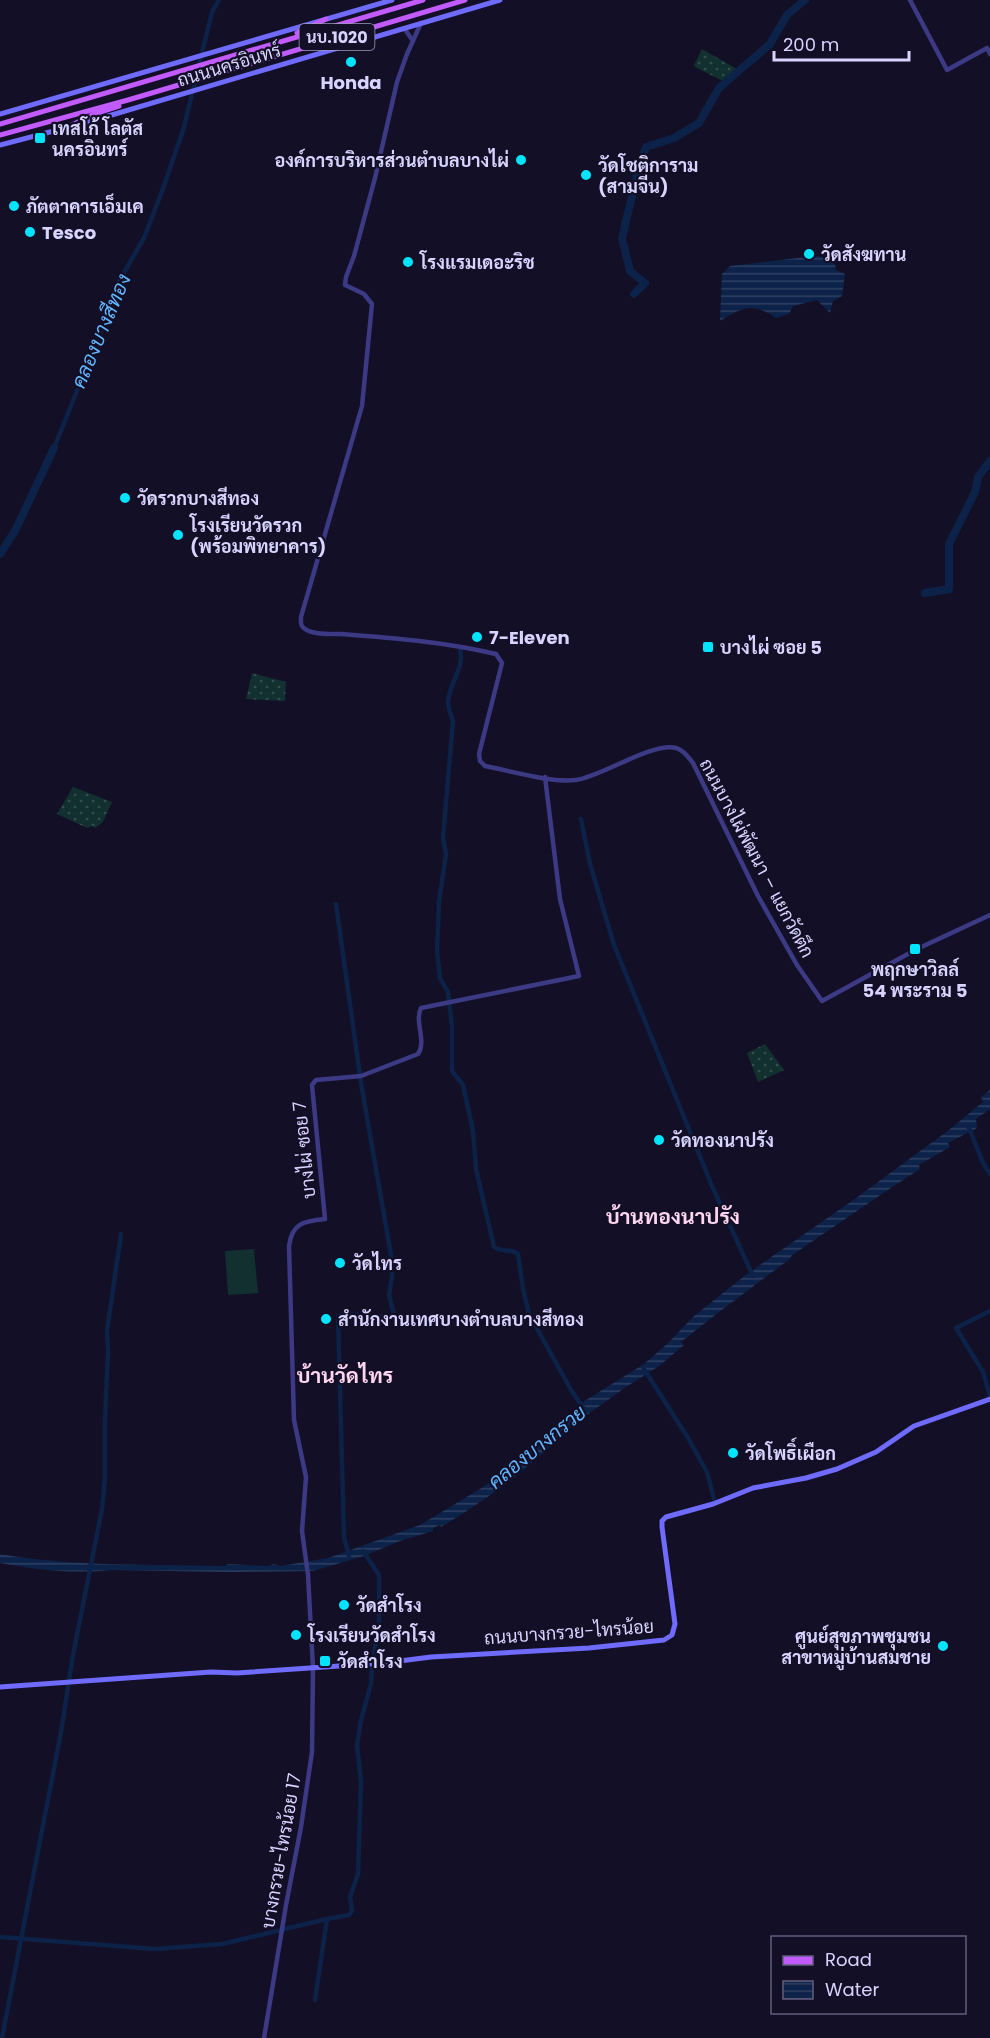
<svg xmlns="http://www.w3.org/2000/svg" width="990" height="2038" font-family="Poppins,Sarabun,sans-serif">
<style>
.grass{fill:url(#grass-dots)}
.pitch{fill:#12302f}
.water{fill:url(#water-rules)}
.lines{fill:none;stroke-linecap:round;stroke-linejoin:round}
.canal{stroke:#0c2248;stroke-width:4.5}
.river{stroke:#0c2248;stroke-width:8}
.tertiary{stroke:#3d3a85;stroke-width:4.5}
.secondary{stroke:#6f6bff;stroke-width:5}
.primary{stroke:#c25bff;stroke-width:5}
.poi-dot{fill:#00e5ff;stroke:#130f26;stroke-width:2}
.labels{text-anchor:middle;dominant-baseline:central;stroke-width:4.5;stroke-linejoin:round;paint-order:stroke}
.shield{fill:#130f26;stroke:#9e99be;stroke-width:1.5}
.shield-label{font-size:16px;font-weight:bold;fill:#d9d4ff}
.street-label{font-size:18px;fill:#d9d4ff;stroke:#130f26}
.poi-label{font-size:18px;font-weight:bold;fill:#d9d4ff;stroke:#130f26;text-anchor:start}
.water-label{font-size:20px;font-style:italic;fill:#62b6ff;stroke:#130f26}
.quarter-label{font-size:21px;font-weight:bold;fill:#ffd6f0;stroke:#130f26}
</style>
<defs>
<pattern id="grass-dots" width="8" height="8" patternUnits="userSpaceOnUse" patternTransform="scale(1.5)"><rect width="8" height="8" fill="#12302f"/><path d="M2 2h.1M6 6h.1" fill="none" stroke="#344d4e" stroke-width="1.8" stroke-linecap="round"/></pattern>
<pattern id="water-rules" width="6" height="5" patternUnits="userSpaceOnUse" patternTransform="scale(1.5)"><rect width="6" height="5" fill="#0c2248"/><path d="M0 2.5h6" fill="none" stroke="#2f4163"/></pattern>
</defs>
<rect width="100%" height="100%" fill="#130f26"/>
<g class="grass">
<polygon points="702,49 737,69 723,81 695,67 694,65"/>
<polygon points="252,673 286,682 285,701 246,699"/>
<polygon points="73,787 112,802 103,822 95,828 93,826 87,828 57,814"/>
<polygon points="765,1044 784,1070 758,1082 747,1053"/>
</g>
<polygon class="pitch" points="254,1249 258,1293 228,1295 225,1251"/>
<g class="water">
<path d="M814,256L834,258L836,270L845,274L842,296L833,301L830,313L817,300L793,306L789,314L776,318C752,302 743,307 720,321L722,274L730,266Z"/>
<path d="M990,1090V1109L976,1119L977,1128L948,1143L950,1147L919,1165L920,1169C876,1197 834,1227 791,1256V1258L719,1312L681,1342L684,1345L659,1366L626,1387L570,1427V1430C555,1440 548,1449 534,1461C506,1485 473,1508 441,1527L440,1525L433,1528V1531L400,1541L364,1556L313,1571L227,1572L111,1570C74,1574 37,1570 0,1563V1554C74,1567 149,1564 224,1566L228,1564L268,1566L274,1564L281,1566L328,1558L420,1525L480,1489L512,1467L557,1428L583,1402L644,1364L667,1344L694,1316L747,1274L852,1201L949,1130L983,1102L981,1097Z"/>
</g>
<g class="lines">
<g class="canal">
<polyline points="54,448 105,321 115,288 144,238 164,186 184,127 212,12 219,0"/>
<path d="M460,649C465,668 449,683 448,702C448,708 451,715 453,721L443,837L446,854L439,902L437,951L440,978L448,992L452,1026V1071L463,1085L473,1131L476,1169L494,1247C502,1253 511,1248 518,1254L523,1289L529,1314L571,1390L584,1409"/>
<polyline points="581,819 590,864 614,945 712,1186 753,1276"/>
<polyline points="336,904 361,1083 391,1255 392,1276 389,1295 394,1314 392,1317 343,1314 338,1316 344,1537 349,1556"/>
<polyline points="969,1128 984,1165 990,1174"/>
<polyline points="990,1311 956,1328 983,1372 990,1397"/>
<polyline points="644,1369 688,1438 707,1472 714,1499"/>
<polyline points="363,1551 379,1575 379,1622 373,1660"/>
<polyline points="327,1919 349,1915 352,1911 350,1897 358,1874 361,1782 357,1745 361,1720 371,1684 372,1669"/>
<polyline points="0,1937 155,1949 222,1944 327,1919 315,2000"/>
<polyline points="2,2038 61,1732 73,1655 102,1509 105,1477 105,1419 108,1351 107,1331 121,1234"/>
</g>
<g class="river">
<polyline points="634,294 645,283 630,271 622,238 639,167 646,147 674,138 699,123 719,88 770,44 787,15 805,0"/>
<polyline points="0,554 16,529 54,448"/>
<polyline points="925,593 949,589 949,544 975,492 978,477 990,461"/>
</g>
<g class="tertiary">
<polyline points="910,0 947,70 987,48 990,54"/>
<path d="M421,23L407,54L397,82L375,178L354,256L346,277L345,285L364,294L372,304L362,406L301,617C301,622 300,626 305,629C313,635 331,634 341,634C394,638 445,642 496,654L502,663L479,754L480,761L485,766C511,771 551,783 576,780C601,777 652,742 676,748C684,750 688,757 693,763L758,896L797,965L822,1001L917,949L990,915"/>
<polyline points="404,28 413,41"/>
<path d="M264,2038L286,1905L301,1827L312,1752L313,1668L308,1575L302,1531L306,1477L294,1420L289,1246C292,1223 304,1221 325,1219L312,1085L316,1080L361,1076L418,1054C427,1041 414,1022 421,1008L579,976L560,899L545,777"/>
</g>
<g class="secondary">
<polyline points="0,114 392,0"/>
<polyline points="0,145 88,122 500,0"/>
<polyline points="0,1687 211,1672 237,1673 384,1663 431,1657 589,1648 664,1640 672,1635 675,1624 662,1527 662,1521 666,1517 713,1504 753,1488 806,1478 837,1469 876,1452 914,1426 990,1399"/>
</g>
<g class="primary">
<polyline points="297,33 326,19"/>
<polyline points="0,124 423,0"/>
<polyline points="68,127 94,114 119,106"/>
<polyline points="0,135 128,100 465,0"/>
</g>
</g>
<g class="poi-dot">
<circle cx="351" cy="62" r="6"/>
<rect x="34" y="132" width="12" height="12" rx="3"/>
<circle cx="521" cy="160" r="6"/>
<circle cx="586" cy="175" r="6"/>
<circle cx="14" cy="206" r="6"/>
<circle cx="30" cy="232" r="6"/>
<circle cx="809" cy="254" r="6"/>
<circle cx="408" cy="262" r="6"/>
<circle cx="125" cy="498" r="6"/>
<circle cx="178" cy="535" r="6"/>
<circle cx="477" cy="637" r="6"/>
<rect x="702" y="641" width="12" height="12" rx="3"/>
<rect x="909" y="943" width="12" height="12" rx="3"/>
<circle cx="659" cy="1140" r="6"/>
<circle cx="340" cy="1263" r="6"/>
<circle cx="326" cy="1319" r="6"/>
<circle cx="733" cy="1453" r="6"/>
<circle cx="344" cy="1605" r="6"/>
<circle cx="296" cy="1635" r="6"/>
<circle cx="943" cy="1646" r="6"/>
<rect x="319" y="1655" width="12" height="12" rx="3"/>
</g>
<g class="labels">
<rect class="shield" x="299.5" y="24" width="75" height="26" rx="4.5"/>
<g class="shield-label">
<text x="337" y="37">นบ.1020</text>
</g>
<g class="street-label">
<text transform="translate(229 65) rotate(-17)">ถนนนครอินทร์</text>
<text transform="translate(757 858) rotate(62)">ถนนบางไผ่พัฒนา – แยกวัดตึก</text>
<text transform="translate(304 1150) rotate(-96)">บางไผ่ ซอย 7</text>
<text transform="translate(569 1632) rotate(-4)">ถนนบางกรวย-ไทรน้อย</text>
<text transform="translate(281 1851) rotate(-80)">บางกรวย-ไทรน้อย 17</text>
</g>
<g class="poi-label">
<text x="351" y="82" text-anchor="middle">Honda</text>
<text x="52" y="128">เทสโก้ โลตัส<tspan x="52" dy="21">นครอินทร์</tspan></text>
<text x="509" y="160" text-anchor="end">องค์การบริหารส่วนตำบลบางไผ่</text>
<text x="598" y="165">วัดโชติการาม<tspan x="598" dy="21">(สามจีน)</tspan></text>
<text x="26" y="206">ภัตตาคารเอ็มเค</text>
<text x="42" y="232">Tesco</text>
<text x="821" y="254">วัดสังฆทาน</text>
<text x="420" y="262">โรงแรมเดอะริช</text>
<text x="137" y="498">วัดรวกบางสีทอง</text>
<text x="190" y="525">โรงเรียนวัดรวก<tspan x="190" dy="21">(พร้อมพิทยาคาร)</tspan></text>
<text x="489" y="637">7-Eleven</text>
<text x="720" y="647">บางไผ่ ซอย 5</text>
<text x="915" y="969" text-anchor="middle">พฤกษาวิลล์<tspan x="915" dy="21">54 พระราม 5</tspan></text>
<text x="671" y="1140">วัดทองนาปรัง</text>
<text x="352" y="1263">วัดไทร</text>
<text x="338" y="1319">สำนักงานเทศบางตำบลบางสีทอง</text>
<text x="745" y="1453">วัดโพธิ์เผือก</text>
<text x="356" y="1605">วัดสําโรง</text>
<text x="308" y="1635">โรงเรียนวัดสำโรง</text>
<text x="931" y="1636" text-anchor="end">ศูนย์สุขภาพชุมชน<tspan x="931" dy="21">สาขาหมู่บ้านสมชาย</tspan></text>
<text x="337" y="1661">วัดสำโรง</text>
</g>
<g class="water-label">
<text transform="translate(101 331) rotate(-67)">คลองบางสีทอง</text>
<text transform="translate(537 1447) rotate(-39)">คลองบางกรวย</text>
</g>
<g class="quarter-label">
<text x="673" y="1216">บ้านทองนาปรัง</text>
<text x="345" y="1375">บ้านวัดไทร</text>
</g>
</g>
<rect x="771" y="1936" width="195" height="78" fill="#130f26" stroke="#625e7d" stroke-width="1.5"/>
<rect x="783" y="1956" width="30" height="9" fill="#c25bff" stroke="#625e7d" stroke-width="1.5"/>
<text x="825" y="1966" font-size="18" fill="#d9d4ff">Road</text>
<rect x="783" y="1981" width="30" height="18" fill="url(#water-rules)" stroke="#625e7d" stroke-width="1.5"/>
<text x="825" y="1996" font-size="18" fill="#d9d4ff">Water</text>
<path d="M774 51v9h135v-9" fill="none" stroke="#d9d4ff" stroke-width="3"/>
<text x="783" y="51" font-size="18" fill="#d9d4ff" stroke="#130f26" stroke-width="4.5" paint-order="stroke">200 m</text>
</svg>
